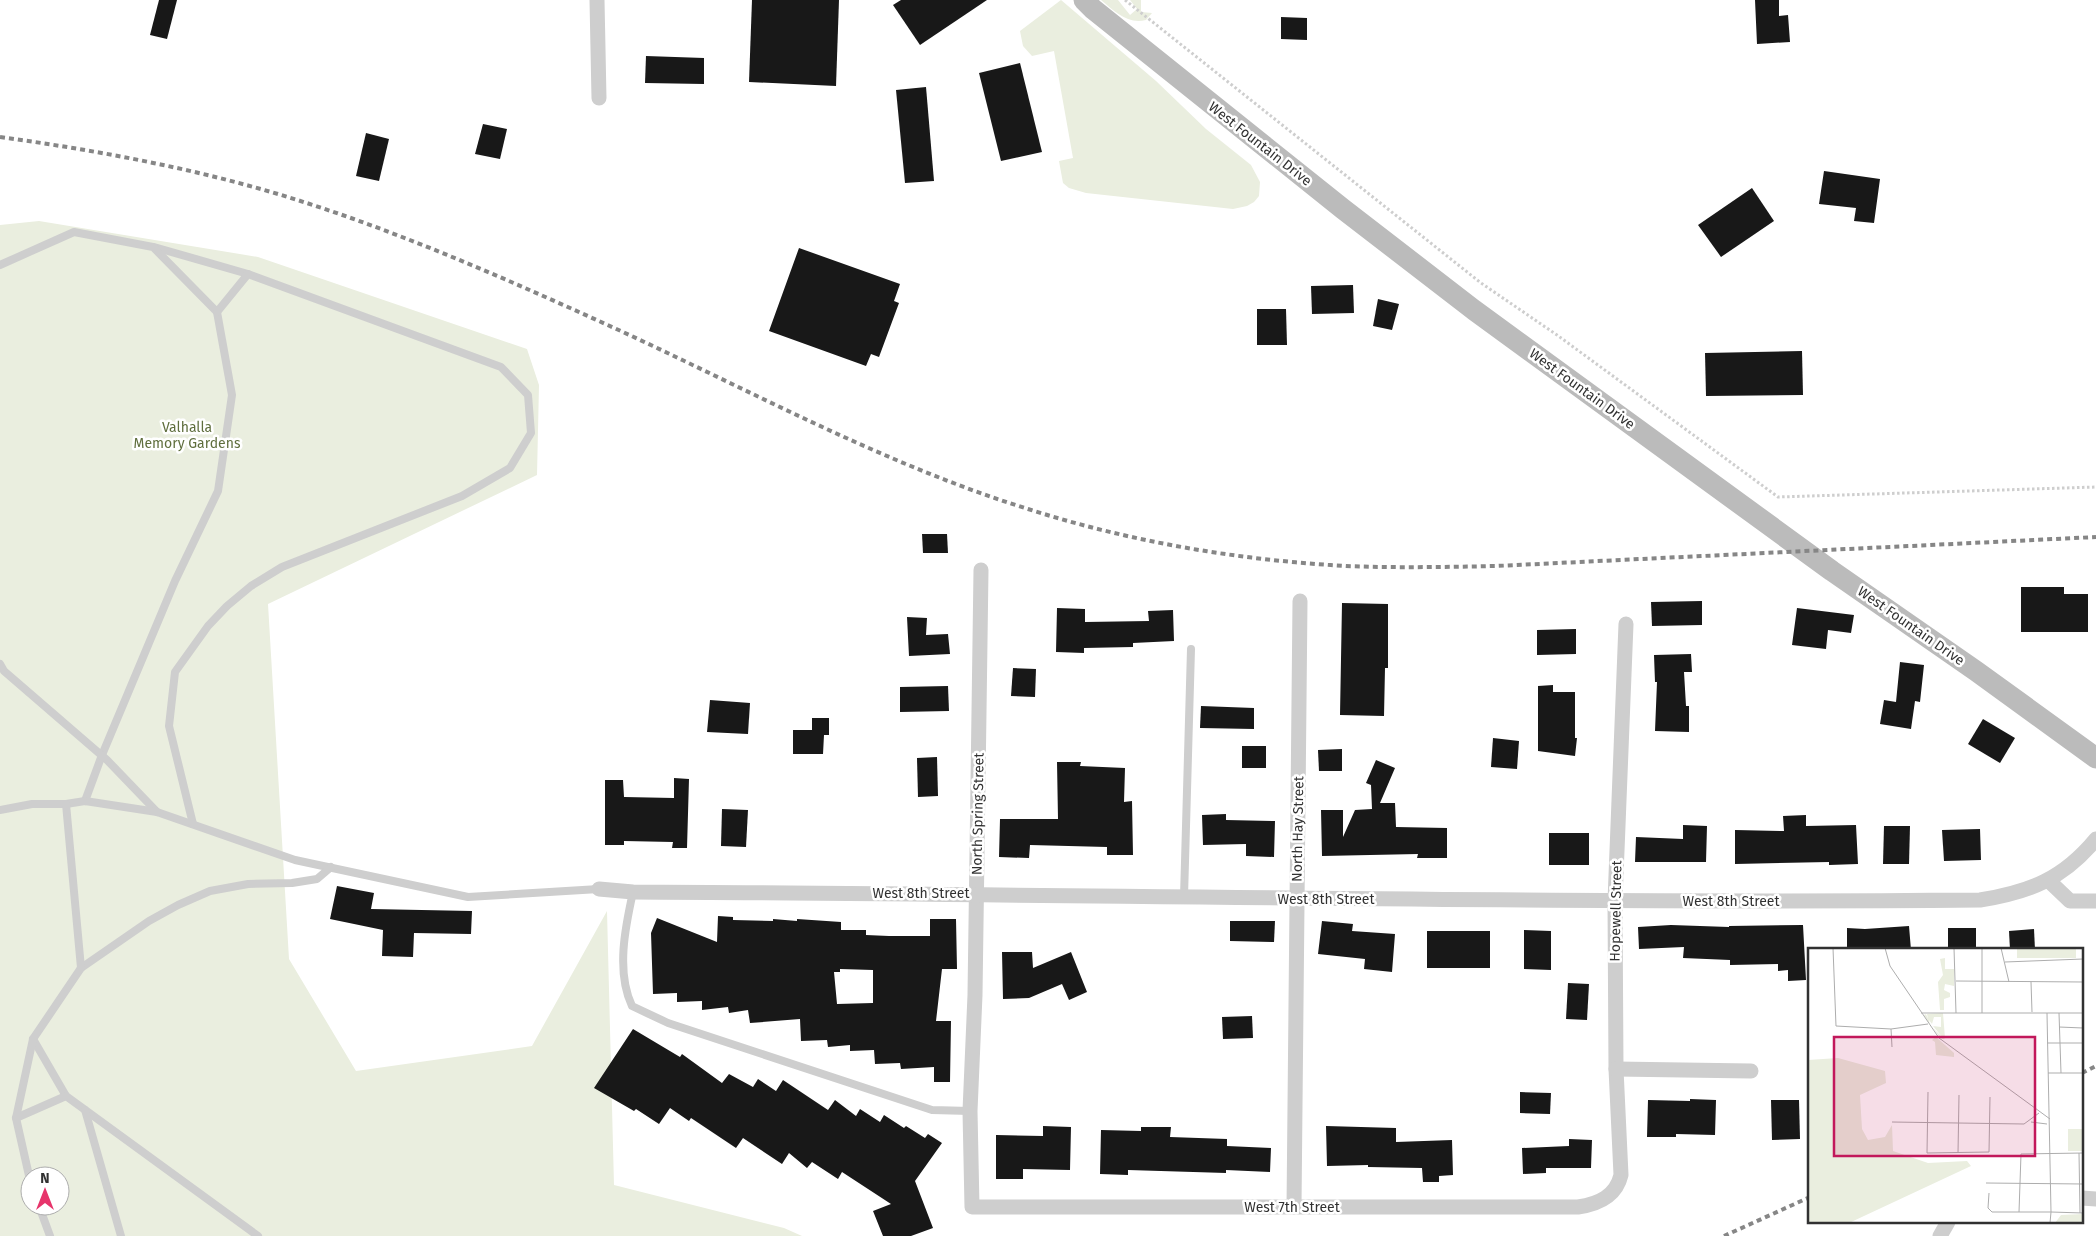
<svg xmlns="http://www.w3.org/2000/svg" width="2096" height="1236" font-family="'Fira Sans',sans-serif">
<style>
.green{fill:#eaeedf;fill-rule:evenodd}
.building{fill:#181818;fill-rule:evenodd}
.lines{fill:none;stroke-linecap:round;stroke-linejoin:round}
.path{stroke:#cecece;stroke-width:3;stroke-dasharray:2.5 2.5;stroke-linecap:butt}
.lane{stroke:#cecece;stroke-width:8}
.street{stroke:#cecece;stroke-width:15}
.secondary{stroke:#bbb;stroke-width:21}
.rail{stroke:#868686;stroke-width:4;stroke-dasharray:5 4;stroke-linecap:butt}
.labels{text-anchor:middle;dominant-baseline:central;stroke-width:5;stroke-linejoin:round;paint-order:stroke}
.street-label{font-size:14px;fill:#313131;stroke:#fff}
.park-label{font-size:14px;fill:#5f6e3d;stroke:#fff}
.inset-road{fill:none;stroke:#adadad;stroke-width:1}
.view{fill:#c2185b;fill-opacity:0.15;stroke:#c2185b;stroke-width:2.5}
.inset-edge{fill:none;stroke:#313131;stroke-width:2.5}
</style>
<rect width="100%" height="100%" fill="#fff"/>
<g class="green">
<polygon points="1061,0 1156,81 1206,129 1251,165 1260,182 1259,196 1254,202 1247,206 1233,209 1086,193 1069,188 1063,183 1059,161 1073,158 1054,51 1032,56 1023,46 1020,31"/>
<path d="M1101,0H1118L1130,15L1137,9L1130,0H1141V12L1152,13L1146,20C1128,25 1114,11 1101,0Z"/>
<path d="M39,221L258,257L527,349L539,385L537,475L268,604L289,959L356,1071L532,1046L607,911L614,1185L784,1228L802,1236H0V225ZM30,1176H60V1206H30Z"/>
</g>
<g class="building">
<polygon points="159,0 177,0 167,39 150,35"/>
<polygon points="752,0 839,0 836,86 749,82"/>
<polygon points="901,0 987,0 920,45 893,5"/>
<polygon points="1755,0 1779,0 1779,16 1788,15 1790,42 1757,44"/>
<polygon points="1281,17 1307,18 1307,40 1281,39"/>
<polygon points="646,56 704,58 704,84 645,83"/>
<polygon points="1020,63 1042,152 1001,161 979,73"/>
<polygon points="926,87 934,181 905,183 896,90"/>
<polygon points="483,124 507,129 500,159 475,154"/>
<polygon points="366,133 389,139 379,181 356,176"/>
<polygon points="1824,171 1880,179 1874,223 1854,221 1856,208 1819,204"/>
<polygon points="1752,188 1774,221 1721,257 1698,225"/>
<polygon points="799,248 900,284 894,301 899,303 879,357 871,354 866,366 769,331"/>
<polygon points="1353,285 1354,313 1312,314 1311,286"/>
<polygon points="1378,299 1399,304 1392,330 1373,326"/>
<polygon points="1257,309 1286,309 1287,345 1257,345"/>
<polygon points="1802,351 1803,395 1706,396 1705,353"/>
<polygon points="922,534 947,534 948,553 923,553"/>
<polygon points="2021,587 2064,587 2064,594 2088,594 2088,632 2021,632"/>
<polygon points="1702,601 1702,625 1652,626 1651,602"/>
<polygon points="1342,603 1388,604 1388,668 1385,668 1384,716 1340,715"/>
<polygon points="1057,608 1085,609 1085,622 1149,621 1148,611 1173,610 1174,641 1133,643 1133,647 1084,648 1084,653 1056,652"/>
<polygon points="1797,608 1854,615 1851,633 1828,630 1826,649 1792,645"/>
<polygon points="907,617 927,618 926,635 948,634 950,654 909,656"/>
<polygon points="1576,629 1576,654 1537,655 1537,630"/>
<polygon points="1691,654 1692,672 1684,672 1686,706 1689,706 1689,732 1655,731 1657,682 1655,682 1654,655"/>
<polygon points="1900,662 1924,665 1920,702 1915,701 1911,729 1880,724 1884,700 1896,702"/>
<polygon points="1013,668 1036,669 1035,697 1011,696"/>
<polygon points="1553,685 1553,692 1575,692 1575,738 1577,738 1575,756 1538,751 1538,686"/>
<polygon points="948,686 949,711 900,712 900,687"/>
<polygon points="710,700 750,703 748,734 707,732"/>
<polygon points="1201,706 1254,708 1254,729 1200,728"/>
<polygon points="812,718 829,718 829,735 824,735 823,754 793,754 793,730 812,730"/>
<polygon points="1983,719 2015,738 2000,763 1968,744"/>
<polygon points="1493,738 1519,741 1517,769 1491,767"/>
<rect x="1242" y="746" width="24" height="22"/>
<polygon points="1342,749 1342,771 1319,771 1318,750"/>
<polygon points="937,757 938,796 918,797 917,758"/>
<polygon points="1376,760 1395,768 1380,803 1395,803 1396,827 1447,828 1447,858 1417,858 1418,854 1322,856 1321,810 1343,810 1343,837 1355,810 1372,809 1371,785 1366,783"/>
<polygon points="1057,762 1081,762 1080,766 1125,768 1124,802 1132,801 1133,855 1107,855 1107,847 1030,845 1029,858 999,857 1000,819 1058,819"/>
<polygon points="674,778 689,779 687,848 672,848 673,842 624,841 624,845 605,845 605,780 623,780 624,797 674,798"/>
<polygon points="722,809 748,810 746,847 721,846"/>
<polygon points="1226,814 1226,820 1275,821 1274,857 1246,856 1246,844 1203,845 1202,815"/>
<polygon points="1806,815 1806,826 1856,825 1858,864 1829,865 1829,862 1735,864 1735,830 1784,831 1783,816"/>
<polygon points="1683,825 1707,826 1706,862 1635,862 1636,837 1683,839"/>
<polygon points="1884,826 1910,826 1909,864 1883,864"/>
<polygon points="1980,829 1981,860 1944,861 1942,830"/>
<rect x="1549" y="833" width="40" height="32"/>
<polygon points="337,886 374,893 371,909 472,911 471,934 414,933 413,957 382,956 383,930 330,919"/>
<path d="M718,916L733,917V920L773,921V919L797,921V919L841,922V930H866V935L889,936H930V919H956L957,969H942L936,1021H951L950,1082H934V1067L901,1069L900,1063L875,1064L874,1050L850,1051V1045L828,1047L827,1040L801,1041L800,1019L750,1023L748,1010L729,1013L728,1007L702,1010V1001L677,1002V993L653,994L651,933L657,918L717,942ZM840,969L873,970V1003L837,1004L834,972H840Z"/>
<polygon points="1230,921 1275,921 1274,942 1230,941"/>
<polygon points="1322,921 1353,924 1352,931 1395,934 1392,972 1364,969 1365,959 1318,954"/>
<polygon points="1671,925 1729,927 1729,926 1803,925 1806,980 1788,981 1788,970 1778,971 1778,964 1730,965 1730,960 1683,958 1684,947 1639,949 1638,927"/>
<polygon points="1909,926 1911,950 1847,950 1847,928 1865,929"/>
<rect x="1948" y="928" width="28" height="22"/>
<polygon points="2034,929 2035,950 2010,950 2009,931"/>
<polygon points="1524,930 1551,931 1551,970 1524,969"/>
<rect x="1427" y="931" width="63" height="37"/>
<polygon points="1002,952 1032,952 1033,968 1071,952 1087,992 1069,1000 1062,984 1029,998 1003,999"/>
<polygon points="1568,983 1589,984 1587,1020 1566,1019"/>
<polygon points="1252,1016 1253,1038 1223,1039 1222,1017"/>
<polygon points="633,1029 680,1057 682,1054 722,1083 729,1074 753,1087 758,1079 776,1091 783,1080 828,1110 835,1100 856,1116 860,1109 880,1122 884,1115 904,1128 906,1126 925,1138 928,1134 942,1143 915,1181 933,1228 911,1236 883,1236 873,1211 891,1204 842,1172 838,1179 812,1162 807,1168 789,1153 782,1164 743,1138 736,1148 691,1118 689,1121 670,1108 659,1124 636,1109 634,1111 594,1088"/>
<polygon points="1520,1092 1551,1093 1550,1114 1520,1113"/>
<polygon points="1690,1099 1716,1100 1715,1135 1676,1134 1676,1137 1647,1137 1648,1100 1690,1101"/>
<polygon points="1771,1100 1799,1100 1800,1139 1772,1140"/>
<polygon points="1043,1126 1071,1127 1070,1170 1023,1169 1023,1179 996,1179 996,1135 1043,1136"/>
<polygon points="1326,1126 1396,1128 1396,1142 1452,1140 1453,1175 1439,1176 1439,1182 1423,1182 1422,1168 1368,1167 1368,1165 1327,1166"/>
<polygon points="1141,1127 1171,1127 1170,1137 1227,1139 1227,1146 1271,1148 1270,1172 1226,1170 1226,1173 1128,1170 1128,1175 1100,1174 1101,1130 1141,1131"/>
<polygon points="1569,1139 1592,1140 1591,1168 1546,1168 1546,1173 1523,1174 1522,1148 1569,1146"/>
</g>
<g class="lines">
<polyline class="path" points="1125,0 1481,283 1557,335 1778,497 2096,487"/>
<g class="lane">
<polyline points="154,247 248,274"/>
<polyline points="0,265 74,232 153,247 217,312 232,395 218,491 175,581 102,755 85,801"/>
<polyline points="0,664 4,671 107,760 157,812"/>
<polyline points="0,810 32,804 66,804 85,801 157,812 295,860 468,897 599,889"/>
<polyline points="193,824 169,726 175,672 208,626 227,606 251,586 282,567 462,496 510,468 531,433 528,395 501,367 248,274 217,312"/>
<path d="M633,892C625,928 616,972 632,1006L668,1023L932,1110L970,1111"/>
<polyline points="1184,897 1191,649"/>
<polyline points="81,968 149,921 178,905 210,891 248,884 292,883 317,879 331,867"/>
<polyline points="33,1039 66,1096 258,1236"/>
<polyline points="85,1110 121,1236"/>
<polyline points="16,1118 66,1096"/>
<polyline points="30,1180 16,1118 33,1039 81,968 66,804"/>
<polyline points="39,1206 50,1236"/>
</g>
<g class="street">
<polyline points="597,0 599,98"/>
<path d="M981,570L975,995L970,1111L972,1207H1578C1599,1204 1616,1196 1621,1175L1616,1069L1615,901L1626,624"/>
<polyline points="2049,881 2070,901 2096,901"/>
<path d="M599,889L633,892C1082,894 1531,904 1980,900C2030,892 2063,879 2096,839"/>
<polyline points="1616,1069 1751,1071"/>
<polyline points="2082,1198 2096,1199"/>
<polyline points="1294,1207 1300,601"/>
<polyline points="1940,1236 1948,1222"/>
</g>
<polyline class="secondary" points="1084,0 1093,9 1343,209 1474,310 1832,571 1976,671 2096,758"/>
<g class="rail">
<path d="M0,137C94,150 187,167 278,194C397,230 511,281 623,332C757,394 887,465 1028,509C1131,542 1238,560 1346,566C1396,568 1446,567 1496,566L2096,537"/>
<polyline points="2082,1073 2096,1066"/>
<polyline points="1724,1236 1810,1197"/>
</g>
</g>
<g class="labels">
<g class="street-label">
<text transform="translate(1260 144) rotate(38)">West Fountain Drive</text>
<text transform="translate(1582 389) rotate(36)">West Fountain Drive</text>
<text transform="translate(1911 626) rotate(35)">West Fountain Drive</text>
<text transform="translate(978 814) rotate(-89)">North Spring Street</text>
<text transform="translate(1298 829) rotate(-89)">North Hay Street</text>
<text x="921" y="893">West 8th Street</text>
<text x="1326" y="899">West 8th Street</text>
<text x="1731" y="901">West 8th Street</text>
<text transform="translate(1616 911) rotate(-89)">Hopewell Street</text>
<text x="1292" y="1207">West 7th Street</text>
</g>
<g class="park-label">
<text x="187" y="427">Valhalla<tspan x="187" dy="16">Memory Gardens</tspan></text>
</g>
</g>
<g transform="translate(1808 948)">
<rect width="275" height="275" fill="#fff"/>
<path d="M209,0H268V10H209ZM137,10V21H146V38L137,36L136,42L142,45V49L136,51V62H132L130,34L135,27L132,11ZM135,65L137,90L136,91H134L131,88L124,79L135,90L125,78L133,79V69H126L124,76L121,72L122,77L116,67L118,66L120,71L119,66ZM128,89L146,105V109L128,107L127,94L124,92ZM30,110L77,123L78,135L52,147L54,181L60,192L77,189L84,177L85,203L120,215L159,213L163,218L41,275H0V112ZM260,181H275V203H260ZM275,266V275H247L253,267Z" fill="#eaeedf"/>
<path class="inset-road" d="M25,0L28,78L83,81L120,76M77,0L82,18L131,90L242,171M146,0L148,65M174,0V65M193,0L201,34M197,14L275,11M148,33L275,34M223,34L224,64M113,65H275M251,65L253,125M251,79L275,80M83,81L84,99M239,95H275M240,125H275M120,144L119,205L181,204L182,149M84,174L216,176L231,165M223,174L239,176M150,205L151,147M271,205L272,265M178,235L275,236M181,245L180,260L184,264H243L239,65M211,264L213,206L275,205M242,275L243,264L275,265"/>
<path class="view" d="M26,89H227V208H26Z"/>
<rect width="275" height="275" class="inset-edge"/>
</g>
<g transform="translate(45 1191)"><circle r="24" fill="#ffffff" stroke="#adadad"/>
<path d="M0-4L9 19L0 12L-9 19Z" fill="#e7346b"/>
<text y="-8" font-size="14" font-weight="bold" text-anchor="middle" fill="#313131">N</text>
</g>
</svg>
